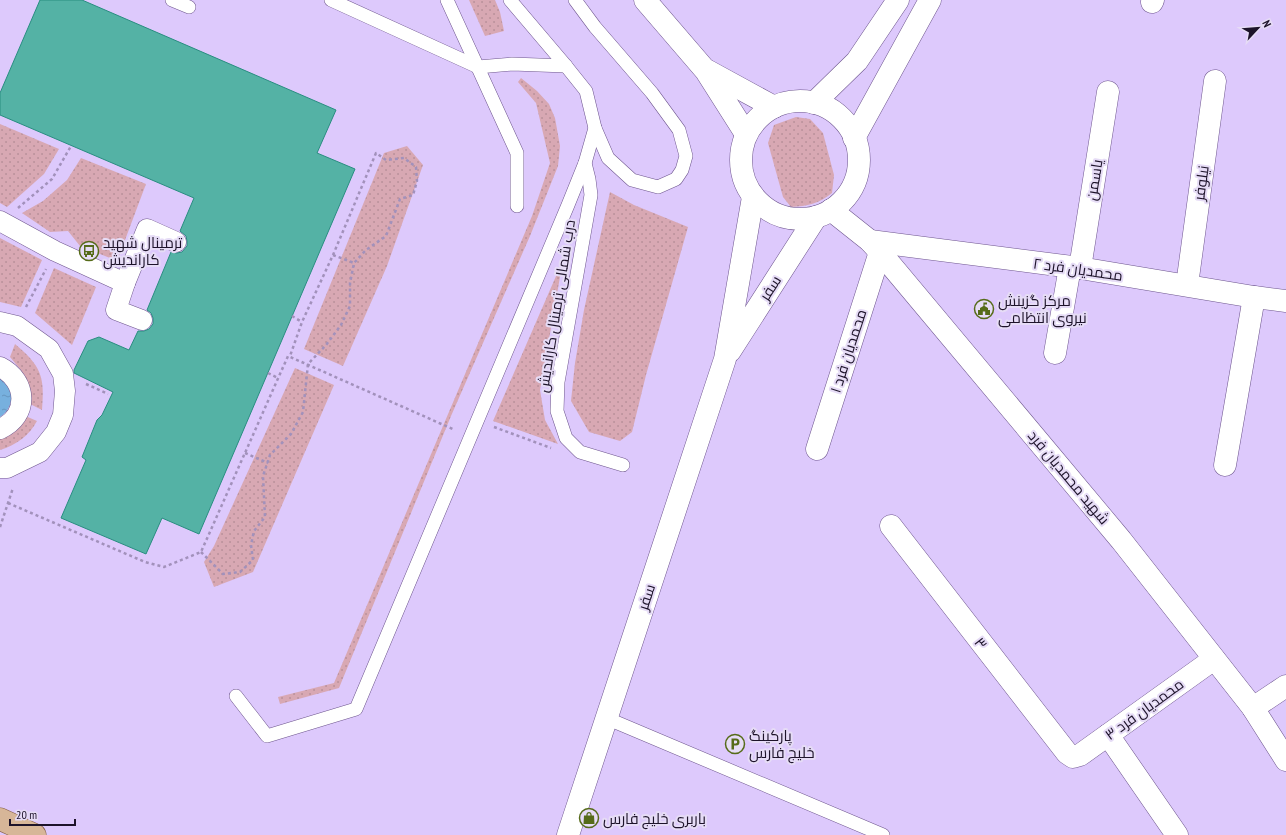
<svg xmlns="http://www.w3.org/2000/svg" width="1286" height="835" font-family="'PT Sans Narrow',Cairo,sans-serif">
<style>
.grass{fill:url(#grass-dots)}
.water{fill:url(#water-ripples)}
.building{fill:#54b2a5;stroke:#298d80}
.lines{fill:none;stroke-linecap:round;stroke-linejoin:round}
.service-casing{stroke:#6e568e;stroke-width:14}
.pedestrian-casing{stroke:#6e568e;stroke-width:21}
.minor-casing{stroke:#6e568e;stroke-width:23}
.tertiary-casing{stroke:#6e568e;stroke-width:23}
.secondary-casing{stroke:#6e568e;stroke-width:23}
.primary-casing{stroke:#855e45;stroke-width:23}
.path{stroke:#a291bb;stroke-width:2.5;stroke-dasharray:3 3;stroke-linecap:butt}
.service{stroke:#fff;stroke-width:13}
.pedestrian{stroke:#fff;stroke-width:20}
.minor{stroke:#fff;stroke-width:22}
.tertiary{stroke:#fff;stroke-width:22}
.secondary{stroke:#fff;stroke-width:22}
.primary{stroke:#d7b698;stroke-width:22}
.labels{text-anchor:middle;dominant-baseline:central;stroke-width:4;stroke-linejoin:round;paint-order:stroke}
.street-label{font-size:15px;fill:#1d132a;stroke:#e6dcf6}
.poi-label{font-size:15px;fill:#1d132a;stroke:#e6dcf6;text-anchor:start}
</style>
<defs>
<pattern id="grass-dots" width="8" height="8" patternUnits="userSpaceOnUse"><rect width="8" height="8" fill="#d8a8b3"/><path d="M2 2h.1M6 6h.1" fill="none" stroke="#b9909a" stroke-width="1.8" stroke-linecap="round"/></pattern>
<pattern id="water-ripples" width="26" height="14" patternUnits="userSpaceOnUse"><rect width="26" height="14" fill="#77b0de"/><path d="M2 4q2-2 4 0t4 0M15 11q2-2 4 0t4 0" fill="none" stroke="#6696bf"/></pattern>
</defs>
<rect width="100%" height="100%" fill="#ddc9fc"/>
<g class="grass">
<polygon points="469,0 495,0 500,12 504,31 485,36"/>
<polygon points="521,78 537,91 549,104 555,118 560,146 558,166 530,236 451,416 339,688 280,704 278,697 334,683 532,216 550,163 536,103 518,82"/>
<path d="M796,117L810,119L823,133L834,175L832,193C818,204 808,206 791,207L783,197L768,143L774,125Z"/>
<polygon points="0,124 59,149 44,174 7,207 0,203"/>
<polygon points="407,146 423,165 387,266 343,366 304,349 384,153"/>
<polygon points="81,158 146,184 119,256 110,258 80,246 68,231 50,232 22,213 43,201 67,180"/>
<polygon points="610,192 634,205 688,227 646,375 632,432 620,441 589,432 571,401 575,363 584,310"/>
<polygon points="0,238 42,260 21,307 0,302"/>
<polygon points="563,260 540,390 545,420 558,444 493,421"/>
<polygon points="54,268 96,287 72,345 35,313"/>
<path d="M15,344C41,366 45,376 42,410L30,404L27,381L20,369L10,357Z"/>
<polygon points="295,368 334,385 253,572 214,587 204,562 214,546"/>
<path d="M23,415L37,421C29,436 16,445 0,450V435Z"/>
</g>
<path class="water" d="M0,378C3,381 7,384 9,388C15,398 9,412 0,417Z"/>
<polygon class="building" points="40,0 82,0 336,110 317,153 355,169 199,534 162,518 146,554 61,518 86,460 82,457 97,420 102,415 113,392 74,373 74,370 88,341 99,337 129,350 138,331 144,331 149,329 153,324 153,318 151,313 147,310 171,252 177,253 182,252 187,246 187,241 186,236 180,231 194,198 0,115 0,93"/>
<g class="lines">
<defs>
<g id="service">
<polyline points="172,0 189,7"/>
<polyline points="331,0 478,67 512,64 566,66"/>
<polyline points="447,0 517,153 517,206"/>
<polyline points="510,0 566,66 586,91 595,128 608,158 632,180 658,187 676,179 682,170 686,156 679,130 652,93 595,27 575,0"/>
<polyline points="585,163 589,179 591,195 558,382 557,411 566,438 580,452 623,465"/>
<polyline points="236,696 267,736 356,709 568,205 585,163 595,128"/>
<polyline points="606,718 883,835"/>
</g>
<g id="pedestrian">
<polyline points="0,221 55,251 125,283 116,310 142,320"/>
<polyline points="125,283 147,229 176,242"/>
<polyline points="0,322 17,326 49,349 63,374 65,391 63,415 56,432 40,452 7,468 0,468"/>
<path d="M0,367C28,381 29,416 0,429"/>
</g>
<g id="minor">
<polyline points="1152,2 1153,0"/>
<polyline points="870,241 1080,268 1254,297 1286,301"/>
<polyline points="1080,268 1108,92"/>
<polyline points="1187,285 1215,81"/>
<polyline points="1055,353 1070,267"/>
<polyline points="817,449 880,252"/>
<polyline points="1225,465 1254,297"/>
<polyline points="891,526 1067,753 1073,757 1080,755 1214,659"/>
<polyline points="1253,708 1286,686"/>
<polyline points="1108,735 1177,835"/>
</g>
<polyline id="tertiary" points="831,210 870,241 880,252 1121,540 1253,708 1286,760"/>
<g id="secondary">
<polyline points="645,0 706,71 746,134"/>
<polyline points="708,71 774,107"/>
<circle cx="800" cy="160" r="59"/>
<polyline points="814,103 857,61 898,0"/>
<polyline points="854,138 930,0"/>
<polyline points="730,351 816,217"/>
<polyline points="568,835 725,359 753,197"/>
</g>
<polyline id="primary" points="0,819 35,835"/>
</defs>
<use href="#service" class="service-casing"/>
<use href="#pedestrian" class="pedestrian-casing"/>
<use href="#minor" class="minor-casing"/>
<use href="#tertiary" class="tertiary-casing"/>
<use href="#secondary" class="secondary-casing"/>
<use href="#primary" class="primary-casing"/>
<g class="path">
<polyline points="18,208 52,179 71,146"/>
<polyline points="333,255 354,263"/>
<polyline points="26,307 46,269"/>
<polyline points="292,316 302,322"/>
<polyline points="268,373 278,378"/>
<polyline points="86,384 108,394"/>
<polyline points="494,427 551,448"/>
<polyline points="245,453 268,463"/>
<polyline points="8,503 145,562 164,567 201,552 288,356 455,430"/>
<polyline points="0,527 13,488"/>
<polyline points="201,552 223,574 240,572 253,560 251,545 254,531 265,517 263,476 270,455 291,434 303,412 308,364 326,345 341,325 350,306 350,283 354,263 366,250 386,236 400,199 413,195 417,181 416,167 404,158 386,160 376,153 333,255 302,322 290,356"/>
</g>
<use href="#service" class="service"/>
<use href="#pedestrian" class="pedestrian"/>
<use href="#minor" class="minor"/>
<use href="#tertiary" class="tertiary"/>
<use href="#secondary" class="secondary"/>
<use href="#primary" class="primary"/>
</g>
<defs>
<symbol id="bus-ring" viewBox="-11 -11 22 22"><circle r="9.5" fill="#e6dcf6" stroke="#566b19" stroke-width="1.5"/><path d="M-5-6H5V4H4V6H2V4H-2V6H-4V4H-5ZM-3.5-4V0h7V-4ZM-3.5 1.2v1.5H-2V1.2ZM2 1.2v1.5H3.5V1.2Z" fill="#566b19"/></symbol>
<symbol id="civic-ring" viewBox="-11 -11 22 22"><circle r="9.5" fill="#e6dcf6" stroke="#566b19" stroke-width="1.5"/><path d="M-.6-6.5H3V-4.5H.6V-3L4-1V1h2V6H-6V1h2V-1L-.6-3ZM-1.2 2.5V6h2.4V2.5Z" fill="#566b19"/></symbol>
<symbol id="parking-ring" viewBox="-11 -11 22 22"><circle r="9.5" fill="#e6dcf6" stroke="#566b19" stroke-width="1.5"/><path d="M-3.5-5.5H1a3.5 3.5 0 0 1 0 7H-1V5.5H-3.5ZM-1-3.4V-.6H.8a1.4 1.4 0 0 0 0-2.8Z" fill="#566b19"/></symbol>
<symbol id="shop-ring" viewBox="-11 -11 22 22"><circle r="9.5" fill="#e6dcf6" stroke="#566b19" stroke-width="1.5"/><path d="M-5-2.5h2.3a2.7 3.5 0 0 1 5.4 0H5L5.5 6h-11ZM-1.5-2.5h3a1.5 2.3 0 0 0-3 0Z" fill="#566b19"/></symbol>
</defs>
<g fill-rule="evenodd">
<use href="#bus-ring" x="78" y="240" width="22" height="22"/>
<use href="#civic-ring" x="973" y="298" width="22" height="22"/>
<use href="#parking-ring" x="724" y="733" width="22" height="22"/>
<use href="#shop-ring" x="578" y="807" width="22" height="22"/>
</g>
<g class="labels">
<g class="street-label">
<text transform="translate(1094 180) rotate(-81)">یاسمن</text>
<text transform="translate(1201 183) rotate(-82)">نیلوفر</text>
<text transform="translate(1078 269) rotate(8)">۲ محمدیان فرد</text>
<text transform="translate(770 288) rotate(-57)">سفر</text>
<text transform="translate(556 306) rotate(-81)">درب شمالی ترمینال کاراندیش</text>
<text transform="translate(848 351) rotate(-72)">۱ محمدیان فرد</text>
<text transform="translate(1069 477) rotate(50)">شهید محمدیان فرد</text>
<text transform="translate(646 597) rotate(-72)">سفر</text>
<text transform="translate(981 643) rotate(52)">۳</text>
<text transform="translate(1144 709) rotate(-36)">۳ محمدیان فرد</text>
</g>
<g class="poi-label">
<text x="103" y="242">ترمینال شهید<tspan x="103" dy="17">کاراندیش</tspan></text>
<text x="998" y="300">مرکز گزینش<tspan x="998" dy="17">نیروی انتظامی</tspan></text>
<text x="749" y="735">پارکینگ<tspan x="749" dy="17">خلیج فارس</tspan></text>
<text x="603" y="818">باربری خلیج فارس</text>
</g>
</g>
<g transform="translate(1258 28) rotate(64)" stroke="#e6dcf6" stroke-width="3" paint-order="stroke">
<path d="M0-3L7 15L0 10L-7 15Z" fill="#1d132a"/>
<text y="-6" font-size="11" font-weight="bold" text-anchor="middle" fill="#1d132a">N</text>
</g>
<path d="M10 819v6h65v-6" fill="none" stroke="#1d132a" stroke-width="2"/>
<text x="16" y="819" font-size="12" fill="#1d132a" stroke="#e6dcf6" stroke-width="3" paint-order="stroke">20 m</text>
</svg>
